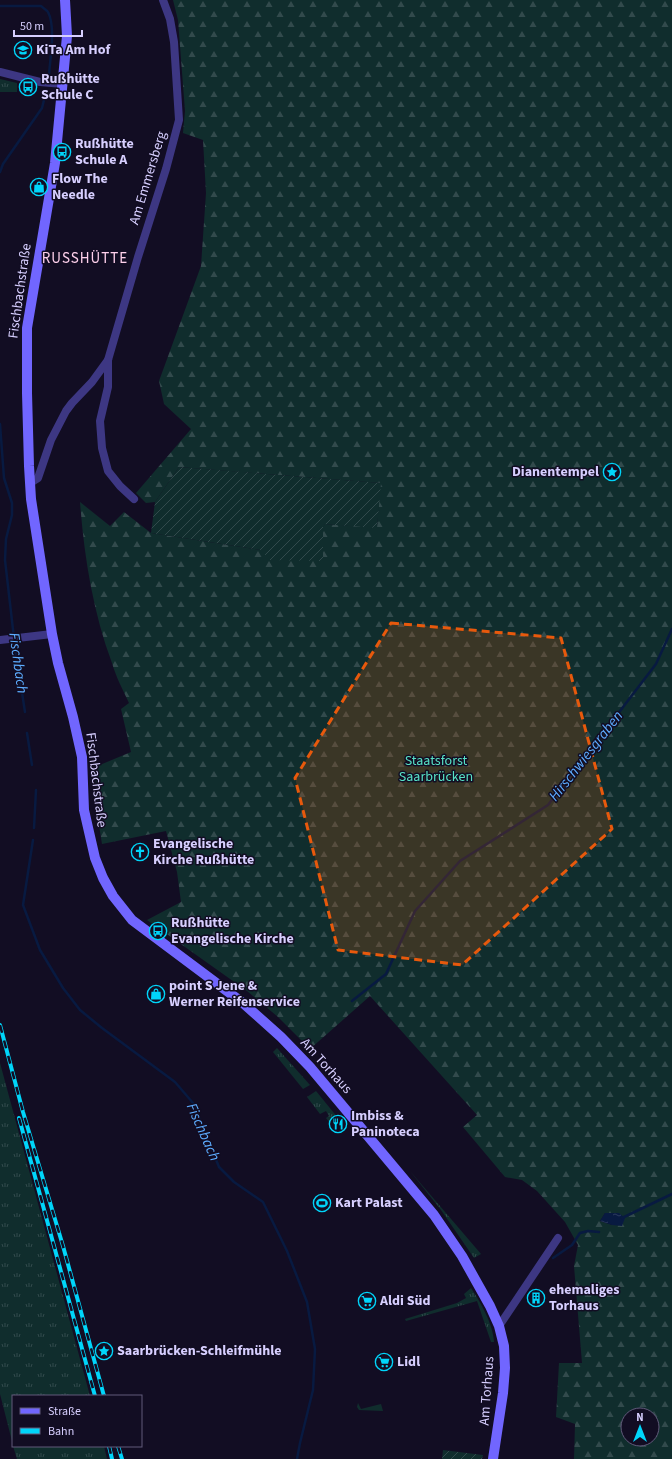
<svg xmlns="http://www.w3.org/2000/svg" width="672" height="1459" font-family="'Source Sans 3',sans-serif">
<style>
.grass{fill:url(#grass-tufts)}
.forest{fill:url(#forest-firs);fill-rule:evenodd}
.garden{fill:url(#garden-furrows)}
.water{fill:url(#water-ripples)}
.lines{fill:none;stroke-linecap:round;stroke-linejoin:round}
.stream{stroke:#081a41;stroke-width:2.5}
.minor{stroke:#3d3783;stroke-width:8}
.secondary{stroke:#7166ff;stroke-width:10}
.rail-casing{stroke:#00d5fa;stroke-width:4}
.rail{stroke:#120d23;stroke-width:2.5;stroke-dasharray:8;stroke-linecap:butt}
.marked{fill:#e8590c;fill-opacity:0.2;stroke:#e8590c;stroke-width:3;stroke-dasharray:8 5;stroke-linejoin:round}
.labels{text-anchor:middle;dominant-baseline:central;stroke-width:3;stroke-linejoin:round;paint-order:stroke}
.poi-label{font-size:14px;font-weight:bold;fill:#d7cfff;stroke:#120d23;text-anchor:start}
.street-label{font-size:14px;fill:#d7cfff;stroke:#120d23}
.park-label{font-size:14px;fill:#58e2c6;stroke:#120d23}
.neighbourhood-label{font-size:15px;letter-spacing:1px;fill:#ffd1ec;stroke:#120d23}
.water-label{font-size:15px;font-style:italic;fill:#5dacff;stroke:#120d23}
</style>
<defs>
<pattern id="grass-tufts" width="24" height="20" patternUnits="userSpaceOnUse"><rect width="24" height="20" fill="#102d2d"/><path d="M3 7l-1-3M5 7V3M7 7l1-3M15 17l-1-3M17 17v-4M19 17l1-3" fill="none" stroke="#324a4c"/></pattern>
<pattern id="forest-firs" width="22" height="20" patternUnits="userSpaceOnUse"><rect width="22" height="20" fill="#102d2d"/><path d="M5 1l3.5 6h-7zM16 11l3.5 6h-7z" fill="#324a4c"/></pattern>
<pattern id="garden-furrows" width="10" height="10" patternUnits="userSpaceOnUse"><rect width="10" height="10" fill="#102d2d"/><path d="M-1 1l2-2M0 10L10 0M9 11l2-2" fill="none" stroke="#324a4c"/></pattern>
<pattern id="water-ripples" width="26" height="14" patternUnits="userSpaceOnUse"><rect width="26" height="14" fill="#081a41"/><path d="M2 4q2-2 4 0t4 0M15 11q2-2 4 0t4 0" fill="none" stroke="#2b3a5e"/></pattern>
</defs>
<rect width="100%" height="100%" fill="#120d23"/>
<g class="grass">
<polygon points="0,79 17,83 17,92 0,92"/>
<polygon points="277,1048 310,1085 303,1089 273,1052"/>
<polygon points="0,1063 90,1396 13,1396 13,1445 0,1394"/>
<polygon points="316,1091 338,1118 333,1122 342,1132 336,1131 326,1118 329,1116 326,1111 320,1114 307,1097"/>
<polygon points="410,1171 481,1254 474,1258 441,1210"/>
<path d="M471,1288C481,1303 493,1324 494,1342H491L477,1301L406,1321L405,1319L457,1303L466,1298L464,1294Z"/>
<polygon points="358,1403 361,1409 381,1404 383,1411 359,1410 357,1407"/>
<polygon points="13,1446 104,1446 107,1459 17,1459"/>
</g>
<path class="forest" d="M173,0H672V1459H574L575,1424L556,1417L559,1363H582L574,1266L578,1245L565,1222L537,1191L522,1180L505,1177L463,1127L477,1115L370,996L310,1049L278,1017L247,991L147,920L181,902L177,872L166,831L102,844L98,819L95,769V767L131,752L121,709L129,703C123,690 116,677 112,663C93,612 84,556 80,502L110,526L124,512L151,533L261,550L323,524L377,527L380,483L179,467L155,502L146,503L136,493L191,429L164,404L159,381L201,266L206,193L203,140L183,133L185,111L178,20ZM605,1213H619L612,1225L600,1221ZM628,1415H652V1439H628Z"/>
<g class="garden">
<polygon points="179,467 381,483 377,528 323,524 323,561 270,560 261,550 151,533 155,502"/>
<polygon points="443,1450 483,1455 482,1459 442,1459"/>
</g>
<polygon class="water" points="605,1213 619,1213 625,1218 622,1226 612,1225 600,1221"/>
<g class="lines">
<g class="stream">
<path d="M0,6H41C43,8 47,10 48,12C56,27 50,59 49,75"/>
<polyline points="0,172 3,164 42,108 46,92"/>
<polyline points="0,424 4,478 12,503 12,515 6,539 5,560 15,647 25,712"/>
<polyline points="27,733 32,765"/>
<polyline points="34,828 36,790"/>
<polyline points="33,840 23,905 40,950 63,988 80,1010 102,1028 175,1082 193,1103 219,1167 234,1182 263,1202 287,1251 307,1302 315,1349 313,1390 300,1443 297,1459"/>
<polyline points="352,1001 386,974 415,911 460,861 548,805 656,664 672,629"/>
<polyline points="622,1218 672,1194"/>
<polyline points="553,1258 572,1245 580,1233 588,1231 599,1232"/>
</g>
<g class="minor">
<polyline points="0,72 40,82 63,84"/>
<polyline points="30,483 38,478 51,440 66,411 72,403 92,382 108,360"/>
<polyline points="134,499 120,486 108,471 102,448 100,421 108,387 108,360 138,257 166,169 179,120 174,42 170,19 163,0"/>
<polyline points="0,640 52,634"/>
<polyline points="499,1326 558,1238"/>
</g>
<polyline class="secondary" points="65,0 67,36 55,163 27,328 27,393 29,466 31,499 52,634 58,663 73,717 82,757 84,810 95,858 103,878 113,896 132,920 243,1003 281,1037 310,1067 434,1215 462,1256 490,1306 499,1326 504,1346 505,1368 503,1393 493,1459"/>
<defs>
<g id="rail">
<polyline points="0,1025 23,1112 63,1246 104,1396"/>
<polyline points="19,1118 95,1396"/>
<polyline points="109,1446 112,1459"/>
<polyline points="118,1446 122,1459"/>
</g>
</defs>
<use href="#rail" class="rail-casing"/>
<use href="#rail" class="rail"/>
</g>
<path class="marked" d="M391,623L561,638L612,829L462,965L338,950L295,778Z"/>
<defs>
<symbol id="school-ring" viewBox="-11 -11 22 22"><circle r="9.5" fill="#120d23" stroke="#00d5fa" stroke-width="1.5"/><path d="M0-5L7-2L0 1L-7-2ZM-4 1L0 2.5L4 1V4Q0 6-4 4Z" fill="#00d5fa"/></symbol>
<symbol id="bus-ring" viewBox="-11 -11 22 22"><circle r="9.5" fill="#120d23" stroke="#00d5fa" stroke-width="1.5"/><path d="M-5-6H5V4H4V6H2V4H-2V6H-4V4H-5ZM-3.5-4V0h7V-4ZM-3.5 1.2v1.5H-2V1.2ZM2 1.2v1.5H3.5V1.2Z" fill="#00d5fa"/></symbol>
<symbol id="shop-ring" viewBox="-11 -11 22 22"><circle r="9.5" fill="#120d23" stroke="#00d5fa" stroke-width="1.5"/><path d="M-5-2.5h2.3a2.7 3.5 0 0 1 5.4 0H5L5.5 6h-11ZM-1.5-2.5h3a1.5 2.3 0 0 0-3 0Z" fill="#00d5fa"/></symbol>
<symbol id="sight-ring" viewBox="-11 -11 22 22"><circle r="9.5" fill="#120d23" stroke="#00d5fa" stroke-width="1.5"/><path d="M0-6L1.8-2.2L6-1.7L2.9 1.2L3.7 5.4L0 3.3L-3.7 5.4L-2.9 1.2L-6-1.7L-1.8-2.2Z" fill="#00d5fa"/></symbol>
<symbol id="church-ring" viewBox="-11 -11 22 22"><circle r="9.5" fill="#120d23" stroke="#00d5fa" stroke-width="1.5"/><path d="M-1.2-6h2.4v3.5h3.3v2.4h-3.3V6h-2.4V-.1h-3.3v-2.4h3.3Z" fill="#00d5fa"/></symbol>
<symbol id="restaurant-ring" viewBox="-11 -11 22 22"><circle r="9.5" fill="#120d23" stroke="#00d5fa" stroke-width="1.5"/><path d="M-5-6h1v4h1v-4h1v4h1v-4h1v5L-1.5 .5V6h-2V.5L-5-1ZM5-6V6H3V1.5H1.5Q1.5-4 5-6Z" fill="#00d5fa"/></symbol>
<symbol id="stadium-ring" viewBox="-11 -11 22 22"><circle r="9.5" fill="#120d23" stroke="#00d5fa" stroke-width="1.5"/><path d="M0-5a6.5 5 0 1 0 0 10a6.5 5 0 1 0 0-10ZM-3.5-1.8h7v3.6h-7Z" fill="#00d5fa"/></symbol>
<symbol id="building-ring" viewBox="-11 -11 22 22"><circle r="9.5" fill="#120d23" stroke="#00d5fa" stroke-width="1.5"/><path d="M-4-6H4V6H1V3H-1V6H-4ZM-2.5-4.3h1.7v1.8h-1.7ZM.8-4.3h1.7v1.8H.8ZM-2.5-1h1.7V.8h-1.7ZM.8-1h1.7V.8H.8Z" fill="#00d5fa"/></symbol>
<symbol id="supermarket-ring" viewBox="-11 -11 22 22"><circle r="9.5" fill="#120d23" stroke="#00d5fa" stroke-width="1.5"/><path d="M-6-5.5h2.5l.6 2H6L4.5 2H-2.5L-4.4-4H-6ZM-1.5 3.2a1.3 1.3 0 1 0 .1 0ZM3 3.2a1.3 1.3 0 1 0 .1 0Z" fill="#00d5fa"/></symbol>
</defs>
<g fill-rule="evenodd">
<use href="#school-ring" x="13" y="40" width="20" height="20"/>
<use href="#bus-ring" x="18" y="77" width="20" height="20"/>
<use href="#bus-ring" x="52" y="142" width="20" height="20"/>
<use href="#shop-ring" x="29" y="177" width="20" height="20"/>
<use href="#sight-ring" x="602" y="462" width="20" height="20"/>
<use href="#church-ring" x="130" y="842" width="20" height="20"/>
<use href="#bus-ring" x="148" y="921" width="20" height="20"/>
<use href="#shop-ring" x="146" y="984" width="20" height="20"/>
<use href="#restaurant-ring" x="328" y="1114" width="20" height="20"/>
<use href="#stadium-ring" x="312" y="1193" width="20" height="20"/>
<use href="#building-ring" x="526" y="1288" width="20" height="20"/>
<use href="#supermarket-ring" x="357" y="1291" width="20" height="20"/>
<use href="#sight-ring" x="94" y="1341" width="20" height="20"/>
<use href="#supermarket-ring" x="374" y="1352" width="20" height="20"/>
</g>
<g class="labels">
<g class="poi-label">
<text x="36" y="50">KiTa Am Hof</text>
<text x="41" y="79">Rußhütte<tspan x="41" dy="16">Schule C</tspan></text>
<text x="75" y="144">Rußhütte<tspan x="75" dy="16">Schule A</tspan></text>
<text x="52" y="179">Flow The<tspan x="52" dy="16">Needle</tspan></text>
<text x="599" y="472" text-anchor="end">Dianentempel</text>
<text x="153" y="844">Evangelische<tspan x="153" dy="16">Kirche Rußhütte</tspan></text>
<text x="171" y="923">Rußhütte<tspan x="171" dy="16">Evangelische Kirche</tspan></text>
<text x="169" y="986">point S Jene &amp;<tspan x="169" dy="16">Werner Reifenservice</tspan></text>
<text x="351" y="1116">Imbiss &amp;<tspan x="351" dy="16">Paninoteca</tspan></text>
<text x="335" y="1203">Kart Palast</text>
<text x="549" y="1290">ehemaliges<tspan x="549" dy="16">Torhaus</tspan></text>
<text x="380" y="1301">Aldi Süd</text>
<text x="117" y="1351">Saarbrücken-Schleifmühle</text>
<text x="397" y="1362">Lidl</text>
</g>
<g class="street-label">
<text transform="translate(148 178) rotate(-73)">Am Emmersberg</text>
<text transform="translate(20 291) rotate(-82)">Fischbachstraße</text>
<text transform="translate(96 780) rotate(83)">Fischbachstraße</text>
<text transform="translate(326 1066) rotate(48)">Am Torhaus</text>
<text transform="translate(487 1391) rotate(-86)">Am Torhaus</text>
</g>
<g class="park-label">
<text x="436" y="761">Staatsforst<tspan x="436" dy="16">Saarbrücken</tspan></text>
</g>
<g class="neighbourhood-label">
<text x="85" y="258">RUSSHÜTTE</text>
</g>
<g class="water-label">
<text transform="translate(18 663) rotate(82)">Fischbach</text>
<text transform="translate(586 756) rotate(-52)">Hirschwiesgraben</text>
<text transform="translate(203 1132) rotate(66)">Fischbach</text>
</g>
</g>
<rect x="12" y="1395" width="130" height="52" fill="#120d23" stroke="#615b7b"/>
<rect x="20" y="1408" width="20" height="6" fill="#7166ff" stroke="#615b7b"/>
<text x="48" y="1415" font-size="12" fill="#d7cfff">Straße</text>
<rect x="20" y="1428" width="20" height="6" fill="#00d5fa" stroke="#615b7b"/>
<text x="48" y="1435" font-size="12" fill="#d7cfff">Bahn</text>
<g transform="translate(640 1427)"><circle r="19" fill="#120d23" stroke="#615b7b"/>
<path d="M0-3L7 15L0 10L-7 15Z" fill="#00d5fa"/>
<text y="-6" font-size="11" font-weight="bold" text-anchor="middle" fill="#d7cfff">N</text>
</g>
<path d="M14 30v6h68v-6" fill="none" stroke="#d7cfff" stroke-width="2"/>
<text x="20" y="30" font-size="12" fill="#d7cfff" stroke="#120d23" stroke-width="3" paint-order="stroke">50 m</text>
</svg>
